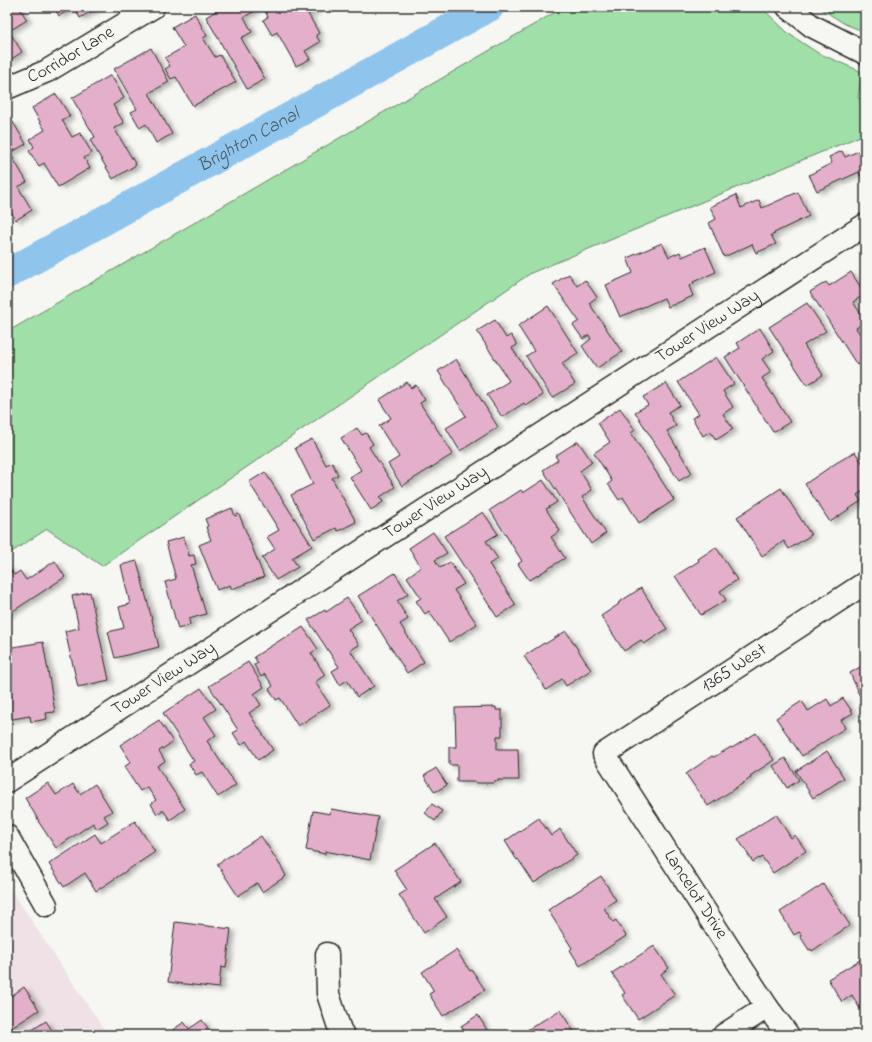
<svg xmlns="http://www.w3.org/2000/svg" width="872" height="1042" font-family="'Indie Flower',sans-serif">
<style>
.built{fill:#f0e1e6}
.green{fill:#a0dfa7;stroke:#668569}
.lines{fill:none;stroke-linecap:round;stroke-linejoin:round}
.canal{stroke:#8fc5ed;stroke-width:30}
.building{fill:#e3afca;stroke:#2b2b2b;filter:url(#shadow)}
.minor-casing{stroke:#2b2b2b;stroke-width:25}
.minor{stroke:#f6f6f2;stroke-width:22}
.labels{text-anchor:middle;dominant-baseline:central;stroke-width:3;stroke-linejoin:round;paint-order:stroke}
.street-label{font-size:18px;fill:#2b2b2b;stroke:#f6f6f2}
.water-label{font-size:19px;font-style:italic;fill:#495965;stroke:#f6f6f2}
</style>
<defs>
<filter id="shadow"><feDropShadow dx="4.5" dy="2.5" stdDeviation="2" flood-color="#0004"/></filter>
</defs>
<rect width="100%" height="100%" fill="#f6f6f2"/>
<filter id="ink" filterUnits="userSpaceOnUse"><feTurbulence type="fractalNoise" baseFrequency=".025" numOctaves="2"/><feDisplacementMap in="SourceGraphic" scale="8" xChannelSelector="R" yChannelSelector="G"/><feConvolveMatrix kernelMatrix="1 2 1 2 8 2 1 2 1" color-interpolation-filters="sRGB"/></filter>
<g filter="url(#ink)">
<polygon class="built" points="7,883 44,940 108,1035 7,1035"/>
<g class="green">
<polygon points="564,7 761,7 789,34 818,53 862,72 858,98 865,101 865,134 531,273 102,566 47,529 7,555 7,332"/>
<polygon points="818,7 865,7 865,32 845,24"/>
</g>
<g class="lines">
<path class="canal" id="s1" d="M7,274L489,7"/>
</g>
<g class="building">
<polygon points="7,7 19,7 27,20 9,31 22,52 7,62"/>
<polygon points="54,7 98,7 80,18 74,7 59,16"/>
<polygon points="223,7 253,7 255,11 244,17 252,32 241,38 265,79 247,89 206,17"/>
<polygon points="263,7 317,7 318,9 308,14 319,33 316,35 320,42 305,51 310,59 296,66 277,32 272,35 263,20 268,17"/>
<polygon points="195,14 207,36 203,38 215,57 220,55 236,82 193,106 176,77 171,79 165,69 170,66 165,58 184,47 172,27"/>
<polygon points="151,48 169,82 149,93 172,134 156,143 146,124 140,128 131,112 137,109 114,69"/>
<polygon points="111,75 124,98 113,105 124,123 114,128 136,165 113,179 90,140 95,137 72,98"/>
<polygon points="56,94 70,116 62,120 72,137 80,133 92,153 84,158 90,168 58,187 44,163 39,166 29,151 34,147 30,139 45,130 32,108"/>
<polygon points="13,122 26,144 10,153 27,182 18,187 32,210 16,220 7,205 7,125"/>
<polygon points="865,148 865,181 864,182 859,172 817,191 809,175 832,163 829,157 842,151 845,157"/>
<polygon points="798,192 809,216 774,233 775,234 771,235 776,244 756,253 752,244 724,257 709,223 716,219 710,207 736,195 741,208 759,200 762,208"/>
<polygon points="662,243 669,257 680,252 682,257 705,247 716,272 693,282 694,284 689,286 693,296 668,307 664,298 620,317 606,285 633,273 627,258"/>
<polygon points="851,272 865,294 853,302 865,320 865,322 856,328 865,342 865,360 857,365 810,292 826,282 829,286"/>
<polygon points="569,274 577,286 585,280 597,297 589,303 622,352 597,368 582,346 591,339 589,335 583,339 573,325 579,321 553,284"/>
<polygon points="807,303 826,331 804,345 823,375 807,385 769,327"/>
<polygon points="548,306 578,353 562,363 575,384 552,398 526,356 534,351 518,326"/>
<polygon points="495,320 506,338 511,335 517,345 512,348 543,395 526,406 524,403 502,417 487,395 509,381 477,331"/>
<polygon points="760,328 774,351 762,359 771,372 762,378 790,422 773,432 725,357 740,348 737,343"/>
<polygon points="716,357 734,384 723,391 733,407 723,414 733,429 716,440 710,431 703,436 692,418 699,414 678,382"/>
<polygon points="456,359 498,427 460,451 446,428 466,416 438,371"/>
<polygon points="407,382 411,388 416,385 425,400 420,403 453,454 402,486 388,464 399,457 379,426 391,418 379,400"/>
<polygon points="666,383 680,405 668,412 676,426 667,431 692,473 679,481 635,412 648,405 643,397"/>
<polygon points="620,408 635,430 631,433 674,500 639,523 623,497 619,500 608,484 612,481 594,453 610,442 598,423"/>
<polygon points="357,428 362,435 366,433 373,444 369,447 395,487 380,497 383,502 371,510 350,477 361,470 341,438"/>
<polygon points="312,439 326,465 332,462 338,475 332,478 356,522 338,531 336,528 314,539 291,495 313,484 295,448"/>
<polygon points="578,441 592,462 580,471 592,490 582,497 606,533 591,544 543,470 558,460 555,456"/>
<polygon points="855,452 865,467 865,490 857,495 861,501 830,522 805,484 836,463"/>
<polygon points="265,472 312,546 292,558 298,567 276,580 262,558 275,549 267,537 279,530 249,482"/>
<polygon points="543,480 557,502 546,509 560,531 551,537 565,558 533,578 529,580 518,564 522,561 490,510 521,490 523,493"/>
<polygon points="781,488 811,535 789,549 784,541 762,556 737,517"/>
<polygon points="232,508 235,516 239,514 264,577 232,589 230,585 217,590 199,545 211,540 206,527 208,526 205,519"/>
<polygon points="483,512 498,534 486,541 498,559 489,564 516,605 497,617 444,536"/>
<polygon points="433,532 447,553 435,560 440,568 450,562 464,584 454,590 477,624 449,642 429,611 425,614 416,601 421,598 407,577 421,567 409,548"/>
<polygon points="184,537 189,556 194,555 196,564 191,565 206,614 189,619 190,625 178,629 165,582 176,579 166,542"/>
<polygon points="716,547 737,580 720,591 726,600 701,615 675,576 699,561 698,559"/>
<polygon points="55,561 65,577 7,615 7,565 14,575 20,571 26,580"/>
<polygon points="137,561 159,647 115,658 108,632 124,628 119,607 130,604 121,565"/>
<polygon points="395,573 408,594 397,601 408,619 400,624 424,662 407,673 358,596"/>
<polygon points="641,588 667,629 644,644 641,640 624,651 601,616 619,604 618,603"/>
<polygon points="90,592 109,680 78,687 65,631 79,628 72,596"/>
<polygon points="347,598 362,620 348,629 359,645 350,650 374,686 357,697 347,680 340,685 332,671 339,667 308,620 325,610 326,612"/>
<polygon points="303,627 318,649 311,653 325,675 315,682 330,705 298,726 280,698 276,700 269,689 273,686 265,674 261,677 254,665 258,663 254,657 285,637 286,638"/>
<polygon points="566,631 591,670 566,686 562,679 546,690 524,656 544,643 545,644"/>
<polygon points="43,642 55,712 46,713 47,719 31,722 30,716 7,720 7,669 11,668 7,648"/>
<polygon points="248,662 264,687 254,694 261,705 249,713 273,750 258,760 246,741 241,745 233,733 238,730 209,686"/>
<polygon points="865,664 865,703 857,691 858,690 853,680 850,673"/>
<polygon points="201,688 216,709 204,717 216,735 207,741 236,785 218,797 202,772 196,775 189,764 194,761 163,713"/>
<polygon points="843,698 853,713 841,720 845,728 802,756 776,718 802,701 808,711 827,699 831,706"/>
<polygon points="496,707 496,710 502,710 502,736 497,736 497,749 518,749 519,780 498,780 499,781 494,781 493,783 476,783 475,782 457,782 457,765 449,765 449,747 456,747 455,708"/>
<polygon points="159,720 173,742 159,751 165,761 157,766 185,809 170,820 163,810 157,814 151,804 156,800 147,787 140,791 124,767 131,762 120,745"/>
<polygon points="756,733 774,760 750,776 751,778 708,806 686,774 712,756 714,757 731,747 732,748"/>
<polygon points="827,751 844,778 813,798 796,771"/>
<polygon points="785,758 799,780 787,788 773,766"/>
<polygon points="436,768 447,785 435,792 424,776"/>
<polygon points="48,783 56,795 73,784 80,794 95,784 112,811 104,816 108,822 97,829 93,823 56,848 38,821 39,821 25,798"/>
<polygon points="432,804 442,811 435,821 425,813"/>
<polygon points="331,809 378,817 370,860 325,851 325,854 306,850 313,811 330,814"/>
<polygon points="776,814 791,838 795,835 806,851 773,873 762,857 760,859 759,858 753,862 738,839"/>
<polygon points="539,818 551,836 560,829 577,855 534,883 518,859 517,860 505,841"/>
<polygon points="135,821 155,852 96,891 85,873 64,887 49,864 95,834 101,843"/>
<polygon points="261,836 282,868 286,876 262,892 257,883 238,896 217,864"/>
<polygon points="435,843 461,882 435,899 447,917 424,933 399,895 407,890 394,870"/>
<polygon points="601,876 616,900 604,908 613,922 616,920 626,936 580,966 570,950 572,948 548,910"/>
<polygon points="823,884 850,925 812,951 811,949 809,950 800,936 802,935 799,932 794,935 780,912"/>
<polygon points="175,922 231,929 226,968 221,967 219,988 168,982"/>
<polygon points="654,946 669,968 661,974 675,995 638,1019 622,995 625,993 612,973"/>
<polygon points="456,950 470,971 472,970 485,990 443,1016 429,994 434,991 422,972"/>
<polygon points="865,957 865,1013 863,1014 852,995 842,1002 828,979"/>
<polygon points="24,987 39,1010 7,1031 7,999"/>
<polygon points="560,1010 576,1035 519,1035 537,1024"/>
<polygon points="478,1015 490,1035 466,1035 461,1026"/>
<polygon points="202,1020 213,1035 167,1035 167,1034 184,1022 189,1029"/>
<polygon points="46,1021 55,1035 24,1035"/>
</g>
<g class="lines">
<defs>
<g id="minor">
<polyline points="788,7 812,26 865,53"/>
<path id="s2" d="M7,88L47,71L153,7"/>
<path id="s3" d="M7,781L865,225"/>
<polyline points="7,836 46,905"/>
<polyline points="327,954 328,994 340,1030 343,1035"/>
<polyline points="724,1035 767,1007"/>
<path id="s4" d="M788,1035L767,1007L743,970L604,754L865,583"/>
</g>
</defs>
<use href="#minor" class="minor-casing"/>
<use href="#minor" class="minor"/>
</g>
</g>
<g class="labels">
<g class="street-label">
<text stroke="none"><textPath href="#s2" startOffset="72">Corridor Lane</textPath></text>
<text stroke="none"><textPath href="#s3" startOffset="835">Tower View Way</textPath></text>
<text stroke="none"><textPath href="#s3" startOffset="511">Tower View Way</textPath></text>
<text stroke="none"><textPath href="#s4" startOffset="492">1365 West</textPath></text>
<text stroke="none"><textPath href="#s3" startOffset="187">Tower View Way</textPath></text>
<text transform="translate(695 895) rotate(57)">Lancelot Drive</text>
</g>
<g class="water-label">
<text stroke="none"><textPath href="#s1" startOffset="276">Brighton Canal</textPath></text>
</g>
</g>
<rect width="872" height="1042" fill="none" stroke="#f6f6f2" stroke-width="24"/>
<rect x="12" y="12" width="848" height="1018" fill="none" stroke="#2b2b2b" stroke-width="1.5" filter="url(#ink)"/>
</svg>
